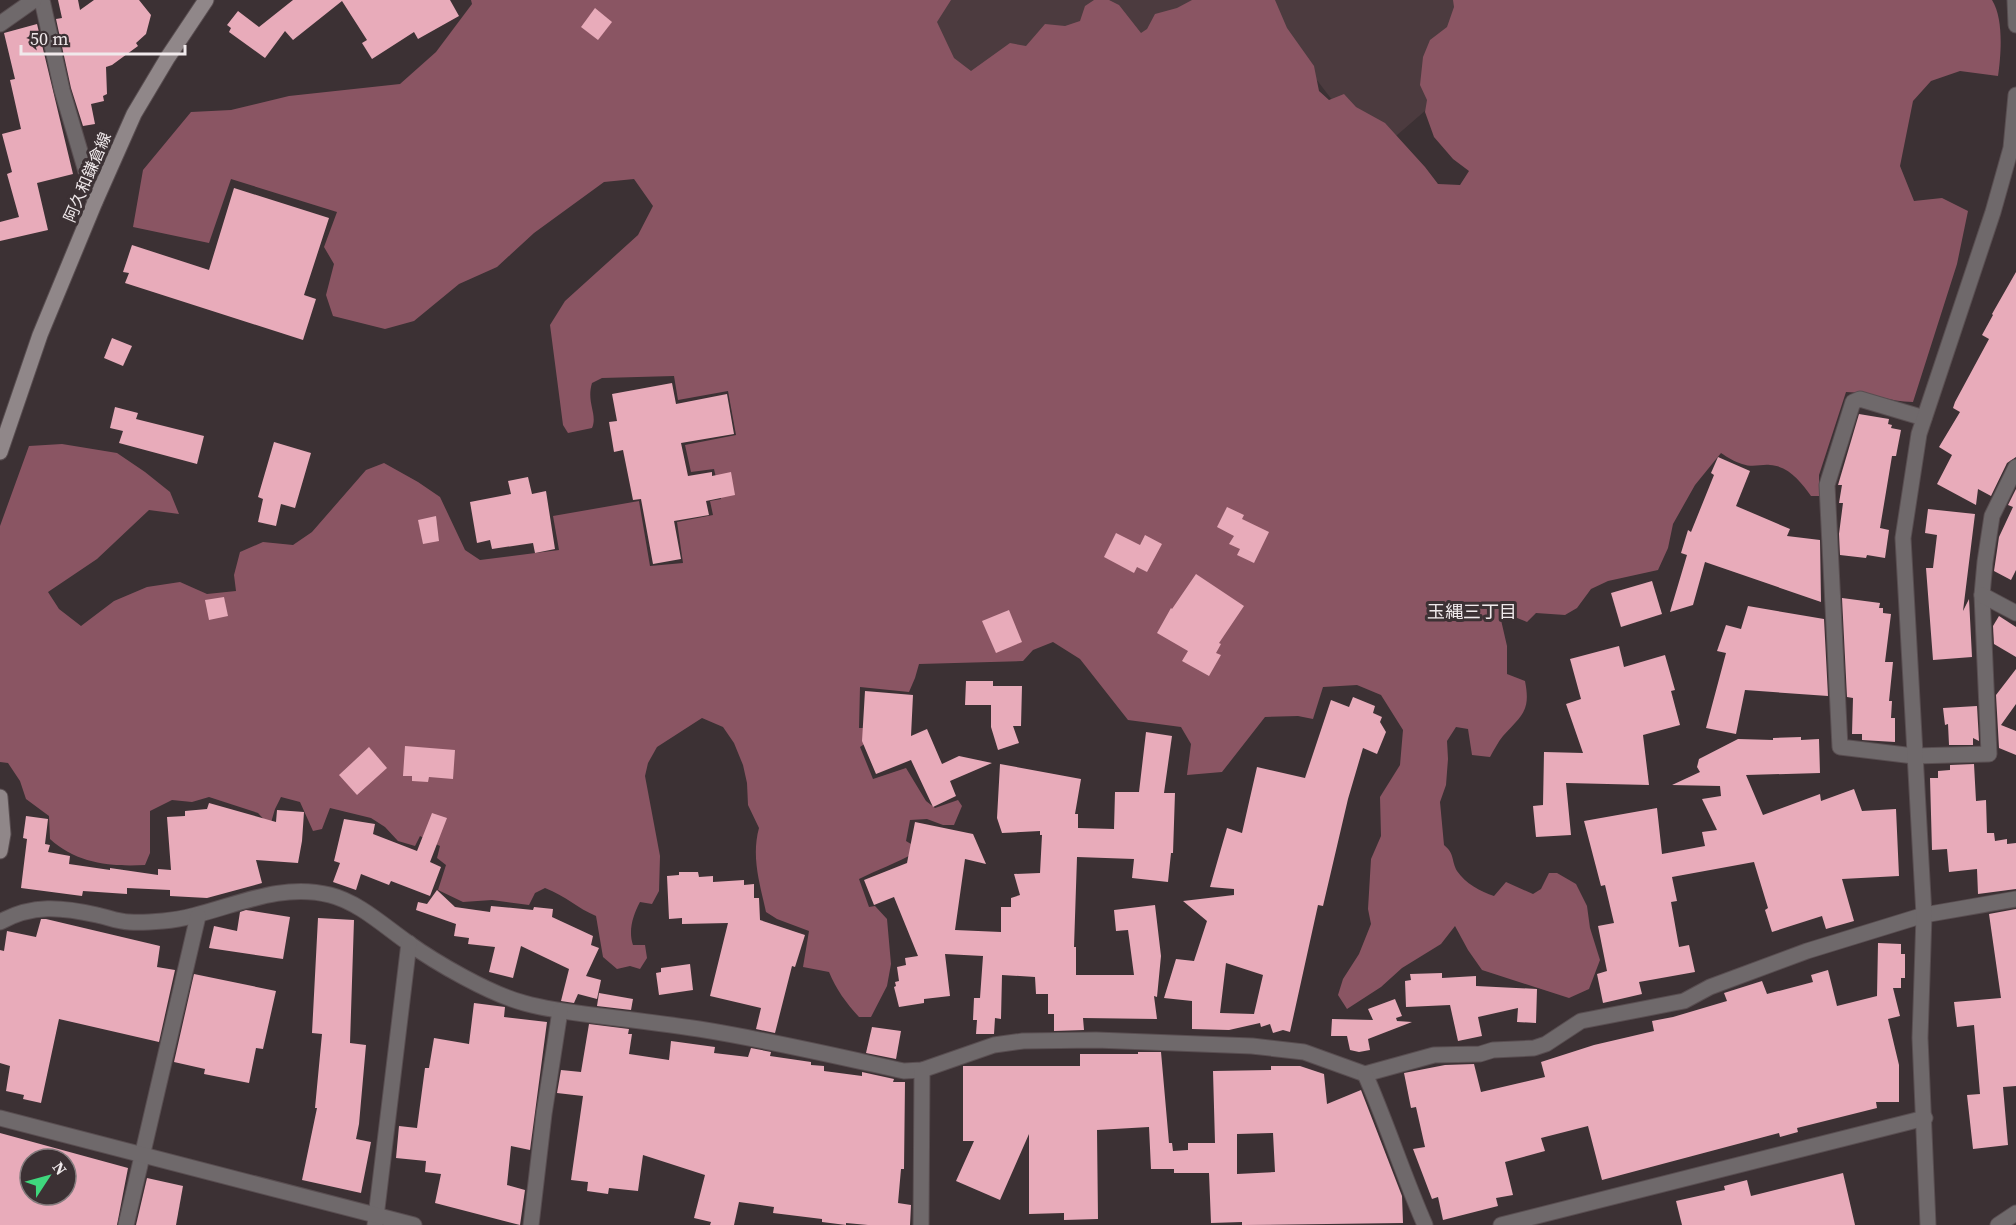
<svg xmlns="http://www.w3.org/2000/svg" width="2016" height="1225" font-family="'Source Serif 4','Noto Sans JP',serif">
<style>
.built{fill:#4c3b3f}
.forest{fill:#8a5563}
.building{fill:#e8abba;fill-rule:evenodd}
.lines{fill:none;stroke-linecap:round;stroke-linejoin:round}
.minor-casing{stroke:#594e51;stroke-width:17}
.tertiary-casing{stroke:#594e51;stroke-width:17}
.secondary-casing{stroke:#594e51;stroke-width:17}
.minor{stroke:#6f696b;stroke-width:15}
.tertiary{stroke:#6f696b;stroke-width:15}
.secondary{stroke:#908789;stroke-width:15}
.labels{text-anchor:middle;dominant-baseline:central;stroke-width:6;stroke-linejoin:round;paint-order:stroke}
.street-label{font-size:16px;fill:#f0e9eb;stroke:#3c3134}
.neighbourhood-label{font-size:18px;fill:#f0e9eb;stroke:#3c3134}
</style>
<rect width="100%" height="100%" fill="#3c3134"/>
<g class="built">
<polygon points="904,0 1227,0 1063,114 963,80"/>
<polygon points="1256,0 1563,0 1493,52 1374,155"/>
</g>
<path class="forest" d="M471,0H951L937,22L954,58L971,71L1010,43L1026,46L1045,24L1065,26L1080,21L1085,6L1094,0H1109L1119,5L1141,33L1147,29L1155,14L1177,8L1192,0H1275L1287,28L1314,66L1319,91L1329,100L1344,94L1356,107L1385,123L1425,167L1438,184L1460,185L1469,171L1453,159L1434,137L1425,112L1427,100L1420,85L1423,57L1430,40L1447,27L1454,7L1453,0H1992C2004,19 2001,55 1998,76L1960,71L1931,81L1913,101L1900,166L1914,201L1942,198L1968,211L1957,264L1913,402C1889,402 1871,392 1846,392L1819,475V496H1811C1801,482 1789,466 1770,465C1761,464 1753,468 1742,464C1735,462 1727,457 1721,453L1695,485L1673,524L1668,548L1658,570L1608,581L1591,589L1577,608L1565,615L1536,613L1527,622L1512,616L1501,620L1507,646V674L1525,681C1531,711 1522,715 1503,736C1498,742 1494,750 1490,757L1472,755L1468,729L1456,727L1447,741L1448,759L1446,785L1440,802L1444,845C1455,854 1451,860 1457,871C1465,883 1481,892 1494,896L1506,882L1533,894L1541,889L1549,873H1557L1576,884L1587,906L1590,928L1600,960L1589,989L1569,998L1482,970L1468,950L1455,926L1441,944L1402,968L1381,987L1347,1009L1338,995L1343,979L1359,954L1371,924L1368,909L1371,859L1381,836L1380,797L1400,765L1403,730L1381,695L1357,685L1323,687L1313,719L1298,716L1265,717L1222,772L1187,775L1191,744L1181,727L1128,720L1080,659L1053,642L1033,650L1023,661L919,664L915,678L909,692L860,687L859,728H871L873,738L860,747L873,779L906,768L926,801L935,808L958,800L962,806L954,825H943L927,819L910,820L906,841L916,847L915,853C896,863 877,870 859,879L869,907L875,906L887,919L891,964L887,986L871,1017H859C846,1003 836,989 829,972L803,967L809,931L777,919L766,912C760,884 751,857 759,828L748,805L747,783L743,765L734,743L723,727L702,718L657,747L648,763L645,776L660,856L659,891L652,904L640,902C633,915 628,931 633,945H645L647,958L640,969L630,966L617,969L603,957L596,916C577,908 566,896 545,888L535,893L529,905L492,900L463,902L438,890L446,865L437,858L440,846L420,836L415,846L398,841L385,827L371,818L330,808L322,829L313,831L300,802L281,797L275,809L270,826L258,813L209,797L192,802L172,800L150,811V853L145,865C110,867 76,863 50,839L49,816L26,799L20,781L8,763L0,762V526L29,446L62,444L117,453L145,472L170,492L179,514L149,510L97,559L48,592L59,609L81,626L114,601L147,587L180,582L207,594L236,591L234,575L240,552L263,542L293,545L312,532L366,470L384,463L418,482L440,497L465,550L480,560L559,550L553,516L639,501L650,566L683,563L677,522L713,515L710,501L721,499L714,469L691,472L685,445L736,435L728,391L678,400L674,376L602,378L592,383C586,403 598,414 592,428L568,433L563,425L550,325L565,301L638,235L653,206L634,179L604,182L534,233L497,267L459,284L414,321L385,329L333,316L326,295L334,264L324,247L337,212L231,179L209,243L133,227L143,170L191,112L231,110L289,96L400,84L436,52L472,4Z"/>
<g class="building">
<polygon points="58,0 78,0 80,10 94,0 139,0 151,15 146,34 136,43 138,46 112,65 106,67 107,94 103,96 104,101 91,104 95,124 83,126 71,88 56,19 62,18"/>
<polygon points="293,0 450,0 459,16 418,39 414,32 372,59 362,43 367,40 342,1 293,40 285,31 265,58 229,32 231,28 227,25 238,11 259,27"/>
<polygon points="595,8 612,22 598,40 581,27"/>
<polygon points="37,24 73,174 37,183 48,230 0,241 0,222 19,217 7,174 12,172 2,134 21,129 10,80 15,79 4,33"/>
<polygon points="234,188 329,218 304,295 316,299 303,340 125,283 129,273 123,272 132,245 209,270"/>
<polygon points="2016,272 2016,457 2007,463 1991,496 1978,489 1976,505 1937,484 1952,455 1939,447 1960,412 1953,408 1955,402 1989,339 1982,335 1993,315 1992,314"/>
<polygon points="112,338 132,346 123,366 104,358"/>
<polygon points="672,383 676,404 727,394 734,434 681,443 688,476 712,472 712,476 731,472 735,495 706,501 709,515 674,521 681,559 653,564 641,499 633,500 623,450 614,452 609,422 617,421 612,394"/>
<polygon points="115,407 138,413 136,419 204,436 197,464 119,443 123,431 110,428"/>
<polygon points="1859,414 1889,419 1888,424 1892,425 1891,428 1901,430 1896,456 1892,456 1880,528 1889,530 1885,558 1867,555 1866,558 1840,555 1839,534 1843,503 1839,503 1842,485 1838,485"/>
<polygon points="274,442 311,453 295,508 281,504 276,526 258,522 263,499 258,497"/>
<polygon points="1718,457 1750,471 1736,506 1790,529 1787,536 1820,540 1821,602 1705,562 1693,605 1670,612 1687,555 1681,553 1688,530 1691,532 1714,475 1711,473"/>
<polygon points="528,477 532,494 546,491 555,549 535,553 533,543 492,549 490,540 477,543 470,502 511,494 508,481"/>
<polygon points="2016,489 2016,570 2011,580 1994,571 1999,537 2013,507 2008,505"/>
<polygon points="1227,507 1244,515 1242,519 1269,532 1254,563 1237,555 1240,549 1229,544 1234,536 1217,527"/>
<polygon points="1928,509 1975,514 1963,611 1969,599 1972,657 1933,660 1926,568 1933,568 1937,535 1925,533"/>
<polygon points="436,516 439,541 423,544 418,520"/>
<polygon points="1116,533 1140,545 1145,535 1162,544 1147,572 1137,567 1134,573 1104,557"/>
<polygon points="1196,574 1244,606 1219,643 1221,644 1216,653 1221,655 1209,676 1182,661 1188,651 1157,633 1171,608 1172,609"/>
<polygon points="1652,581 1662,614 1621,627 1611,593"/>
<polygon points="224,597 228,616 209,620 205,600"/>
<polygon points="1842,598 1880,603 1879,608 1883,608 1883,613 1891,614 1885,662 1893,662 1889,701 1892,701 1891,718 1895,718 1895,742 1862,740 1862,734 1852,734 1853,698 1847,697"/>
<polygon points="1748,606 1824,619 1828,696 1745,690 1736,734 1706,728 1726,653 1717,651 1726,625 1741,629"/>
<polygon points="1009,610 1022,642 996,653 982,621"/>
<polygon points="1999,616 2016,627 2016,657 1994,644 1993,626"/>
<polygon points="1619,646 1624,667 1665,655 1675,690 1671,691 1680,725 1643,735 1649,785 1566,783 1571,835 1536,837 1533,806 1543,805 1544,752 1583,753 1566,704 1581,699 1570,659"/>
<polygon points="2016,669 2016,704 2001,725 2016,731 2016,755 1999,748 1996,695"/>
<polygon points="966,681 993,681 993,686 1022,686 1021,726 1013,726 1019,743 998,750 991,727 991,705 965,705"/>
<polygon points="865,691 913,695 911,736 927,729 942,764 959,756 992,763 950,781 956,796 933,807 911,760 876,774 862,741"/>
<path d="M1353,697L1375,706L1373,713L1382,717L1380,722L1386,732L1377,754L1363,748L1348,799L1323,906L1318,905L1290,1032L1283,1030L1273,1033L1270,1024L1261,1027L1260,1023L1229,1030L1192,1029V1001L1164,998L1176,959L1194,961L1207,921L1183,901L1234,895V889L1210,887L1227,828L1242,833L1257,767L1305,778L1331,700L1349,707ZM1226,963L1263,975L1254,1014L1220,1013Z"/>
<polygon points="1977,706 1979,741 1973,738 1973,745 1949,745 1948,724 1945,725 1943,708"/>
<polygon points="1146,732 1172,736 1164,793 1175,793 1173,853 1171,853 1168,882 1132,878 1134,859 1077,857 1074,947 1076,947 1076,975 1134,975 1128,930 1116,931 1114,910 1155,905 1161,956 1157,997 1154,996 1157,1019 1083,1018 1084,1030 1054,1031 1054,1014 1048,1014 1048,994 1036,994 1035,977 1002,975 1001,1019 995,1018 994,1034 976,1034 977,1020 973,1020 974,998 980,998 983,956 945,954 950,996 924,999 924,1003 899,1007 894,987 896,986 895,982 899,981 897,967 906,965 905,958 918,956 894,897 874,905 864,880 907,863 915,822 973,834 986,864 965,859 955,930 1001,932 1001,907 1011,907 1011,898 1020,895 1014,874 1040,873 1042,835 1040,835 1040,831 1002,833 997,818 1000,764 1081,779 1075,814 1078,814 1078,828 1114,829 1115,792 1139,792"/>
<polygon points="1801,737 1801,740 1819,739 1820,773 1746,775 1763,815 1820,794 1821,801 1854,789 1862,811 1896,809 1899,876 1842,879 1854,921 1826,929 1822,916 1772,932 1765,910 1768,908 1754,862 1672,877 1677,901 1671,902 1679,947 1689,945 1695,972 1639,982 1642,994 1603,1003 1597,974 1607,971 1598,926 1614,923 1605,885 1601,886 1584,821 1657,808 1662,854 1705,846 1702,832 1717,830 1702,799 1721,796 1720,786 1672,785 1700,772 1697,767 1699,759 1738,739 1773,740 1773,738"/>
<polygon points="405,746 455,750 453,779 429,777 428,782 412,781 412,776 403,776"/>
<polygon points="369,747 387,768 357,795 339,775"/>
<polygon points="1974,764 1976,801 1986,800 1987,833 1994,833 1995,841 2007,839 2007,844 2016,843 2016,889 1978,894 1977,869 1949,872 1947,849 1932,850 1930,778 1938,778 1938,771 1950,770 1950,765"/>
<polygon points="209,803 276,822 277,810 304,812 302,841 298,863 256,860 262,883 207,898 170,896 170,890 127,888 127,894 83,891 82,896 21,888 27,839 23,838 26,816 48,819 45,844 50,845 48,852 70,856 69,864 110,870 110,868 158,875 158,869 171,870 167,817 185,816 185,811 207,809"/>
<polygon points="432,813 447,818 430,862 441,867 430,896 391,881 389,885 361,874 356,890 333,882 340,863 334,861 344,819 375,824 373,834 417,851"/>
<polygon points="679,872 698,872 699,877 713,876 713,882 744,880 744,885 754,884 754,898 759,898 760,920 805,935 795,967 792,966 775,1033 756,1029 761,1008 710,996 728,923 682,924 682,918 669,919 667,876 679,875"/>
<polygon points="437,890 455,907 490,912 491,906 533,910 534,907 553,909 552,917 593,936 591,945 599,948 586,976 601,980 597,999 578,994 574,1003 561,1001 569,969 521,946 513,978 489,972 495,947 468,944 469,938 454,936 456,924 416,910 418,902 427,904"/>
<polygon points="2016,909 2016,1086 2003,1087 2008,1145 1973,1149 1967,1095 1980,1094 1974,1025 1957,1027 1954,1002 2001,998 1989,914"/>
<polygon points="246,910 290,917 283,959 209,948 214,926 237,931 240,912"/>
<polygon points="318,918 354,920 350,1043 366,1045 359,1124 356,1139 371,1142 361,1193 302,1180 317,1108 315,1108 322,1034 312,1033"/>
<polygon points="41,919 46,919 160,946 157,967 175,970 159,1042 59,1019 41,1103 23,1099 24,1095 6,1091 10,1066 0,1063 0,950 4,951 7,931 36,937"/>
<polygon points="1878,943 1901,944 1901,954 1905,954 1905,978 1901,978 1901,988 1893,988 1900,1016 1888,1019 1899,1065 1899,1102 1876,1102 1877,1108 1797,1128 1798,1132 1780,1137 1779,1133 1602,1180 1588,1126 1541,1138 1545,1151 1505,1162 1513,1195 1496,1198 1498,1206 1443,1220 1438,1197 1432,1199 1413,1149 1425,1147 1416,1107 1411,1108 1404,1073 1445,1065 1474,1064 1481,1092 1545,1077 1541,1062 1594,1045 1654,1031 1652,1021 1673,1017 1727,1001 1724,993 1762,981 1767,994 1813,982 1811,975 1828,970 1837,1006 1877,996"/>
<polygon points="690,964 693,990 659,995 656,973 661,972 661,968"/>
<polygon points="1442,973 1442,978 1476,976 1476,986 1537,989 1536,1023 1517,1022 1518,1008 1478,1017 1482,1036 1458,1041 1450,1005 1406,1007 1405,981 1411,980 1410,974"/>
<polygon points="194,974 276,991 263,1049 256,1048 249,1083 204,1074 205,1069 174,1062"/>
<polygon points="599,993 633,999 631,1010 597,1006"/>
<polygon points="1395,999 1402,1016 1396,1018 1397,1021 1412,1022 1368,1039 1370,1050 1359,1052 1350,1050 1347,1036 1331,1036 1332,1019 1373,1020 1368,1009"/>
<polygon points="474,1003 505,1007 504,1017 547,1022 530,1150 511,1146 507,1185 525,1190 520,1225 435,1203 441,1174 425,1172 426,1161 396,1158 399,1126 417,1128 425,1068 429,1068 434,1038 469,1044"/>
<polygon points="589,1024 629,1029 628,1034 632,1034 629,1054 669,1060 671,1041 715,1047 714,1053 748,1057 751,1048 771,1052 770,1056 811,1062 811,1065 824,1066 824,1071 862,1076 862,1072 894,1079 893,1082 905,1082 904,1169 901,1169 898,1203 911,1205 910,1225 868,1225 846,1223 846,1225 822,1222 822,1219 773,1213 774,1207 739,1202 734,1225 710,1225 711,1222 694,1218 705,1175 643,1155 638,1191 609,1188 608,1194 587,1191 588,1182 571,1180 583,1096 557,1093 561,1070 581,1072"/>
<polygon points="872,1027 901,1031 896,1059 866,1053"/>
<path d="M1138,1052H1161L1169,1143H1172L1173,1151L1188,1150V1143H1215L1213,1071L1271,1070V1066H1300L1324,1074L1327,1104L1361,1090L1402,1196L1403,1223L1242,1225V1222L1211,1223L1209,1173H1174V1169H1151L1149,1127L1097,1130L1098,1219L1064,1220V1213L1029,1214V1134L1000,1200L956,1181L974,1141H963V1066H1080V1054H1138ZM1273,1133L1275,1172L1237,1174V1134Z"/>
<path d="M0,1133L128,1168L117,1225H0ZM30,1159H66V1195H30Z"/>
<polygon points="1843,1173 1855,1225 1682,1225 1676,1201 1725,1190 1724,1186 1747,1180 1751,1196"/>
<polygon points="147,1178 183,1186 176,1225 136,1225"/>
</g>
<g class="lines">
<defs>
<g id="minor">
<polyline points="42,0 62,90 95,202"/>
<polyline points="0,24 34,0"/>
<polyline points="1924,418 1860,399 1853,402 1827,485 1840,747 1914,756 1989,754 1982,595 1985,562 1992,516 2016,467"/>
<polyline points="1982,595 2016,613"/>
<path d="M0,922C32,904 62,907 97,915C107,917 119,922 129,922C140,923 152,922 163,921C219,916 272,880 330,895C358,902 383,925 407,942C436,963 490,994 524,1003C549,1010 575,1013 600,1016C633,1020 666,1024 699,1029C768,1040 836,1056 904,1071L922,1070L994,1045L1023,1041L1096,1040L1252,1046L1304,1052L1365,1074L1434,1055L1480,1054L1493,1050L1534,1048L1546,1044L1581,1021L1684,1001L1710,987L1807,951L1924,915L2016,899"/>
<path d="M1365,1074C1387,1124 1403,1175 1425,1225"/>
<polyline points="126,1225 198,916"/>
<polyline points="375,1225 409,943"/>
<polyline points="531,1225 544,1114 560,1011"/>
<polyline points="921,1225 922,1070"/>
<polyline points="1998,1225 2016,1213"/>
</g>
<g id="tertiary">
<polyline points="2015,0 2016,25"/>
<polyline points="0,1118 414,1225"/>
<polyline points="1501,1225 1925,1118"/>
<polyline points="1928,1225 1920,1038 1924,915 1903,538 1919,434 1993,212 2011,148 2016,95"/>
</g>
<g id="secondary">
<polyline points="0,452 40,335 95,202 134,114 168,57 206,0"/>
<polyline points="0,797 3,834 0,851"/>
</g>
</defs>
<use href="#minor" class="minor-casing"/>
<use href="#tertiary" class="tertiary-casing"/>
<use href="#secondary" class="secondary-casing"/>
<use href="#minor" class="minor"/>
<use href="#tertiary" class="tertiary"/>
<use href="#secondary" class="secondary"/>
</g>
<g class="labels">
<g class="street-label">
<text transform="translate(87 177) rotate(-67)">阿久和鎌倉線</text>
</g>
<g class="neighbourhood-label">
<text x="1472" y="611">玉縄三丁目</text>
</g>
</g>
<g transform="translate(48 1177) rotate(54)"><circle r="28" fill="#3c3134" stroke="#847b7d" stroke-width="1.5"/>
<path d="M0-4.5L10 22L0 15L-10 22Z" fill="#3fd77d"/>
<text y="-9" font-size="16" font-weight="bold" text-anchor="middle" fill="#f0e9eb">N</text>
</g>
<path d="M21 45v9h164v-9" fill="none" stroke="#f0e9eb" stroke-width="3"/>
<text x="30" y="45" font-size="18" fill="#f0e9eb" stroke="#3c3134" stroke-width="4.5" paint-order="stroke">50 m</text>
</svg>
